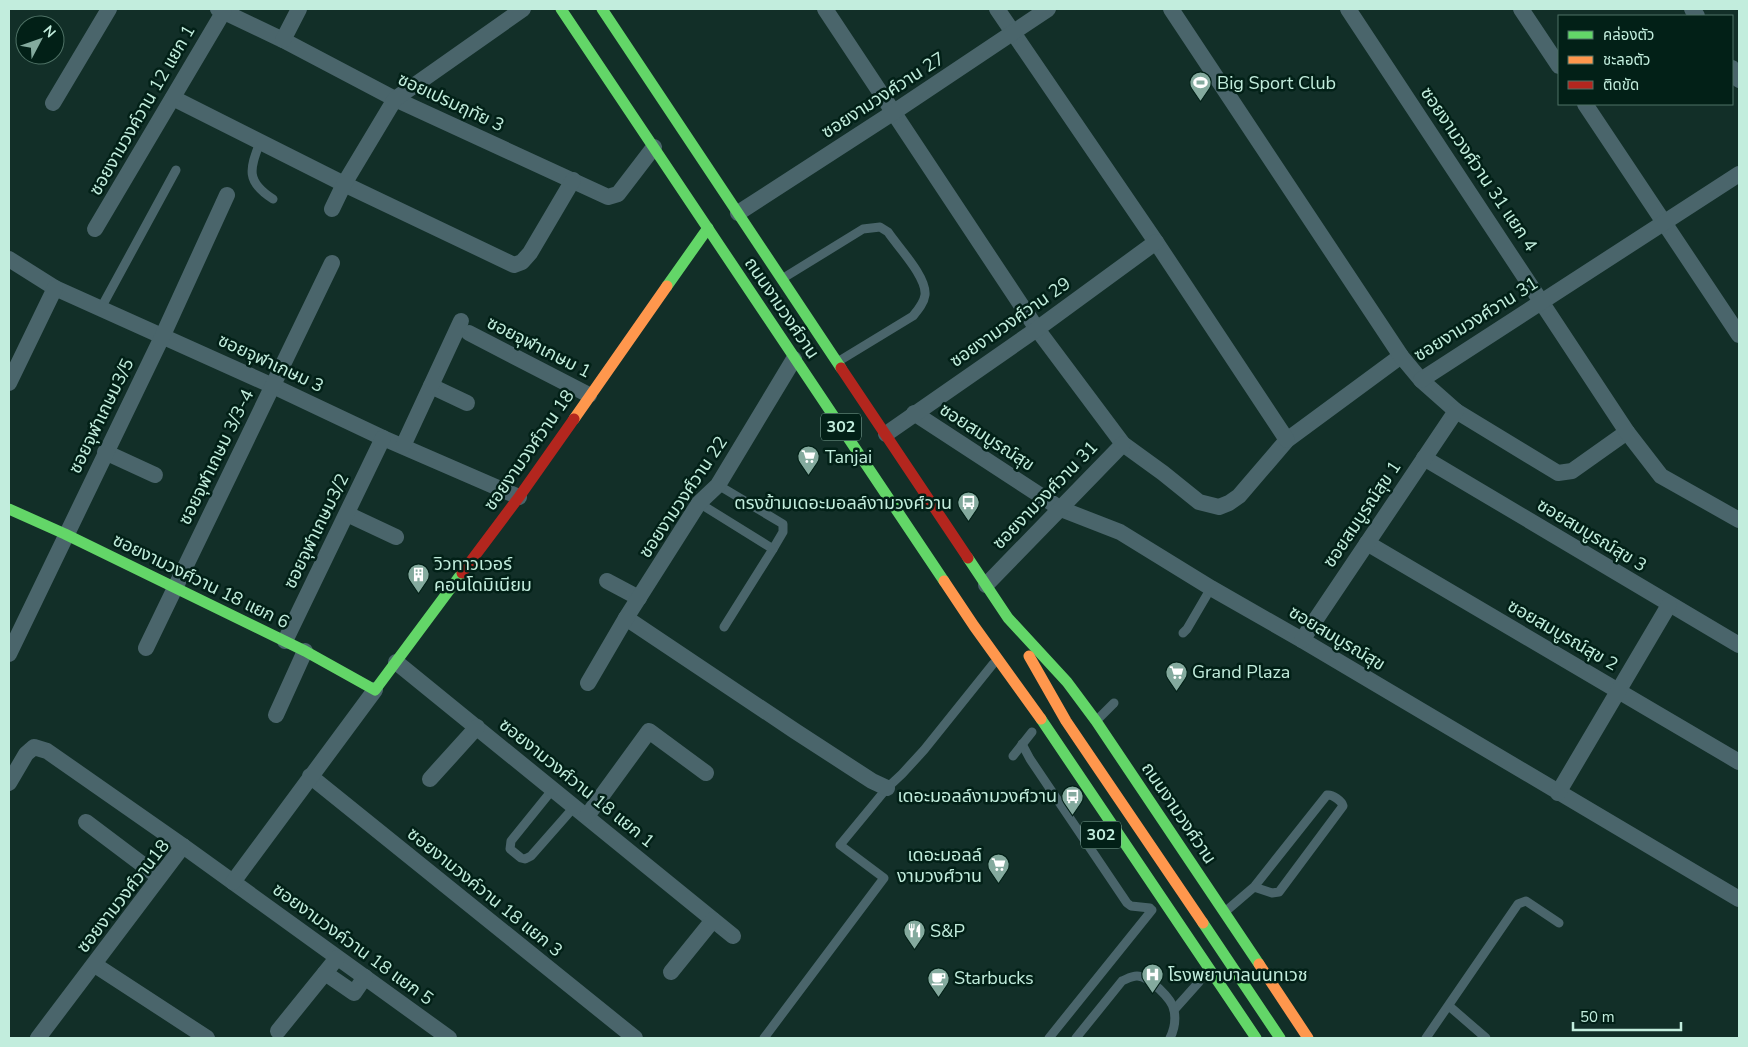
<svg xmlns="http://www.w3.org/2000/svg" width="1748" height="1047" font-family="'Nunito Sans','Noto Sans Thai',sans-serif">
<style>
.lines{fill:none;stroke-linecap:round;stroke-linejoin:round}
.lane{stroke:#4a656b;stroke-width:9}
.street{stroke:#4a656b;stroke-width:16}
.fast{stroke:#63d668;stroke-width:11}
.slow{stroke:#ff974d;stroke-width:11}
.jam{stroke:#b3261e;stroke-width:11}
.labels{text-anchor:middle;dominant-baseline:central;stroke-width:5;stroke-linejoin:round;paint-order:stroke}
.shield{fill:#022017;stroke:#88b0a2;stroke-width:1}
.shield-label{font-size:16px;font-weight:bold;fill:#c2eddd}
.poi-label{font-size:18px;fill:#c2eddd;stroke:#022017;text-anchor:start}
.street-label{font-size:18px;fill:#c2eddd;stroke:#022017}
</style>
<rect width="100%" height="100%" fill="#122f28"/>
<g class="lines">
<g class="lane">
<path d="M260,142C250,169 245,181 273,199"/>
<path d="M785,277L863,229L880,227L888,232C898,247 927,277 925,295C924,303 918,310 913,316L839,361"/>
<polyline points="101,308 176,170"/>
<polyline points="699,503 773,549 783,532 783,524 718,485"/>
<polyline points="724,627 773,549"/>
<polyline points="1183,633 1187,629 1211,588"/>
<polyline points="1098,719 1114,703"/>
<polyline points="1022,744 1030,759 1127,903 1131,906 1150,908"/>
<polyline points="1013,756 1032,732"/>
<polyline points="553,789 511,841 510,849 521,858 525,859 531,856 575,806"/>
<path d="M1226,911L1254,887L1327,795C1332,794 1342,801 1343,806L1279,892L1272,893L1254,887"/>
<polyline points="1449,1006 1486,1038"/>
<polyline points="1174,1010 1199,982"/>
<polyline points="764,1038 884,878 840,845 887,788 902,774 924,750 993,664"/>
<polyline points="1049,1038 1152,910"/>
<path d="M1076,1038L1122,981C1127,979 1131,976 1137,976C1149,976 1172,999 1174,1010C1176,1020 1174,1030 1170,1038"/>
<polyline points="1426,1038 1518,904 1526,901 1559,923"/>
</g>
<g class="street">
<polyline points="218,9 283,40 395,99 608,197 618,194 654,147"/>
<polyline points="825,9 1037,329 1123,444 1163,473 1199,502 1219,507 1229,503 1239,496 1287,440 1401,356"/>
<polyline points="997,9 1156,242 1287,440"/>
<polyline points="1171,9 1401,356 1421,380 1456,411 1558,473 1572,471 1627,432"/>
<polyline points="1348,9 1627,432 1661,476 1739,520"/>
<polyline points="1521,9 1559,66"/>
<polyline points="1692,9 1697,16"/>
<polyline points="283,40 299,9"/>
<polyline points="1732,68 1739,80"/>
<polyline points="173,98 344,184 514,265 522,262 530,253 573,180"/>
<polyline points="53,103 109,9"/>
<polyline points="1585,104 1739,335"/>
<polyline points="332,209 344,184 395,99 523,9"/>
<polyline points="738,213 894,112 1048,9"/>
<polyline points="95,229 224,11"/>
<polyline points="9,259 55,288 273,386 383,438 519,497"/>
<polyline points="469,333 589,395"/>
<polyline points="1421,380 1739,174"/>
<polyline points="9,383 55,288"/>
<polyline points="431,386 467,403"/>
<polyline points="914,413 1061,509 1120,532 1211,588 1302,640 1739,899"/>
<polyline points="886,434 1037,329 1156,242"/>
<polyline points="403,446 461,321"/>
<polyline points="105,452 155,475"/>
<polyline points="1424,458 1739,645"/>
<polyline points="347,514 396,537"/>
<polyline points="1367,543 1739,762"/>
<polyline points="607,581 639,598"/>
<polyline points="986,585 1123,444"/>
<polyline points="626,618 795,731 872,781 887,788"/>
<polyline points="1302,640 1456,411"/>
<polyline points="285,641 383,438"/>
<polyline points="146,648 332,263"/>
<polyline points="9,654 163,335 227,195"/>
<polyline points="396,662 733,936"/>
<polyline points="588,683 626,618 699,503 718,485 794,359"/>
<polyline points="276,715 305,651"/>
<polyline points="310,776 635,1038"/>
<polyline points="430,779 477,727"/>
<polyline points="9,783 26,754 34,747 47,751 183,846 449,1038"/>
<polyline points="1558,793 1669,605"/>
<polyline points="587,816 649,731 706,773"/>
<polyline points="86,822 159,877"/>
<polyline points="233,882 375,690"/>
<polyline points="95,965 207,1038"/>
<polyline points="671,972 713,920"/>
<polyline points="325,973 354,993 365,977"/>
<polyline points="278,1031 337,958"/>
<polyline points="38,1038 183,846"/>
</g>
<g class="fast">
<polyline points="561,9 944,581"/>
<polyline points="602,9 841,368"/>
<polyline points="667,286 708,228"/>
<polyline points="9,509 65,534 305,651 375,690 462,573"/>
<polyline points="968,558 1008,618 1067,682 1096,721 1259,964"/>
<polyline points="1041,719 1256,1038"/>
<polyline points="1203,923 1280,1038"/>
</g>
<g class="slow">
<polyline points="574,419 667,286"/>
<polyline points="944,581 974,626 1041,719"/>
<polyline points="1029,656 1066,721 1203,923"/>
<polyline points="1259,964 1308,1038"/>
</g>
<g class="jam">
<polyline points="841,368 968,558"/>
<polyline points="462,573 519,497 574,419"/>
</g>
</g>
<defs>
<symbol id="stadium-pin" viewBox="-11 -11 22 30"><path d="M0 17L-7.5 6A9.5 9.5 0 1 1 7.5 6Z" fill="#84aa9e" stroke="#022017"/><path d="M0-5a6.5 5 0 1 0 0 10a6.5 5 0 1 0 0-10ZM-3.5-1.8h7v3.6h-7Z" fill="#fff"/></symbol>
<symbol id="supermarket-pin" viewBox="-11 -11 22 30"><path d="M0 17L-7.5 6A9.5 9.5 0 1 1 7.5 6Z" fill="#84aa9e" stroke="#022017"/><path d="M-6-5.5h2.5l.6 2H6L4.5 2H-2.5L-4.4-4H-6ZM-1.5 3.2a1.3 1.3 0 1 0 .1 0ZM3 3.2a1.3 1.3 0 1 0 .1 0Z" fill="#fff"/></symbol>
<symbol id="bus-pin" viewBox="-11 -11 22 30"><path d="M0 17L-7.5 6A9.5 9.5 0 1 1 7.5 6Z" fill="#84aa9e" stroke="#022017"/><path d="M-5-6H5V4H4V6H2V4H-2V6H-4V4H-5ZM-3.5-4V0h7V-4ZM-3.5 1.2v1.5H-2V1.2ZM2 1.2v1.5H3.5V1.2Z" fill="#fff"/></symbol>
<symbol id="building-pin" viewBox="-11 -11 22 30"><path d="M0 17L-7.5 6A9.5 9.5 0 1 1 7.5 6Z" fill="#84aa9e" stroke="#022017"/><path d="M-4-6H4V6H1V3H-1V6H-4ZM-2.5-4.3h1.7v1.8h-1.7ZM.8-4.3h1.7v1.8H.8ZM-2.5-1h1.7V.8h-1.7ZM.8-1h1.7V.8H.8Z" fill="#fff"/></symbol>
<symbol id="restaurant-pin" viewBox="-11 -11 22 30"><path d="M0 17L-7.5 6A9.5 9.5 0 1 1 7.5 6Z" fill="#84aa9e" stroke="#022017"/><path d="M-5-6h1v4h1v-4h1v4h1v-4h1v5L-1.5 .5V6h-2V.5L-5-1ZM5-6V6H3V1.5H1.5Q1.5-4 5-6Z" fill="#fff"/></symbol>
<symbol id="hospital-pin" viewBox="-11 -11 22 30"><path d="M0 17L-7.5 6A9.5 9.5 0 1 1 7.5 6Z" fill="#84aa9e" stroke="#022017"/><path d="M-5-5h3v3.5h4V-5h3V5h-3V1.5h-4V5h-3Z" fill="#fff"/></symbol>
<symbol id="cafe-pin" viewBox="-11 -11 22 30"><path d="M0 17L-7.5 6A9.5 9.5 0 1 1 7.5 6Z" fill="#84aa9e" stroke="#022017"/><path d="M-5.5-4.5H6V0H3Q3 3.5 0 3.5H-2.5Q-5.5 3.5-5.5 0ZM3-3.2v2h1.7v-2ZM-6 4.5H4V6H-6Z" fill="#fff"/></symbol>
</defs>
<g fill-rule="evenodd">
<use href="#stadium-pin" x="1188" y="70" width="25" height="34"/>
<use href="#supermarket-pin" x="796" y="444" width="25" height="34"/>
<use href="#bus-pin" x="956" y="490" width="25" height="34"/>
<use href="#building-pin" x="406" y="562" width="25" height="34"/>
<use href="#supermarket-pin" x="1164" y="660" width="25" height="34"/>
<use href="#bus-pin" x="1060" y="784" width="25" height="34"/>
<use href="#supermarket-pin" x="986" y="852" width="25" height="34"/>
<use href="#restaurant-pin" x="902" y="918" width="25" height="34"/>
<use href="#hospital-pin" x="1140" y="962" width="25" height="34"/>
<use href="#cafe-pin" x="926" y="966" width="25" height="34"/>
</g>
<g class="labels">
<g class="shield">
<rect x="821" y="413.5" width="40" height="27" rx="4"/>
<rect x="1081" y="821.5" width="40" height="27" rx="4"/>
</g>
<g class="shield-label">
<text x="841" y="427">302</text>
<text x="1101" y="835">302</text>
</g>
<g class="poi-label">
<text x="1217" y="83">Big Sport Club</text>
<text x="825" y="457">Tanjai</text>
<text x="952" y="503" text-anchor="end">ตรงข้ามเดอะมอลล์งามวงศ์วาน</text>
<text x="434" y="564">วิวทาวเวอร์<tspan x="434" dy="21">คอนโดมิเนียม</tspan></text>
<text x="1192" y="672">Grand Plaza</text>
<text x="1057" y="796" text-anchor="end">เดอะมอลล์งามวงศ์วาน</text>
<text x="982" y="855" text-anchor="end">เดอะมอลล์<tspan x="982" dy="21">งามวงศ์วาน</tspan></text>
<text x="930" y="931">S&amp;P</text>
<text x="1168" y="975">โรงพยาบาลนนทเวช</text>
<text x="954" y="978">Starbucks</text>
</g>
<g class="street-label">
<text transform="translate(883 95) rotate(-33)">ซอยงามวงศ์วาน 27</text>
<text transform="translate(451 102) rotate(25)">ซอยเปรมฤทัย 3</text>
<text transform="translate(142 110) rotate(-60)">ซอยงามวงค์วาน 12 แยก 1</text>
<text transform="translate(1479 169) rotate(56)">ซอยงามวงศ์วาน 31 แยก 4</text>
<text transform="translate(782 308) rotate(56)">ถนนงามวงศ์วาน</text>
<text transform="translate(1476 319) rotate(-32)">ซอยงามวงศ์วาน 31</text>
<text transform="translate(1010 322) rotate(-35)">ซอยงามวงศ์วาน 29</text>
<text transform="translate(539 347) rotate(27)">ซอยจุฬาเกษม 1</text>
<text transform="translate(271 363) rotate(25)">ซอยจุฬาเกษม 3</text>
<text transform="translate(101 416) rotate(-64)">ซอยจุฬาเกษม3/5</text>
<text transform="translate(987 437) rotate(33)">ซอยสมบูรณ์สุข</text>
<text transform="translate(529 450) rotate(-55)">ซอยงามวงศ์วาน 18</text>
<text transform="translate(216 457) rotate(-64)">ซอยจุฬาเกษม 3/3-4</text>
<text transform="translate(1045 495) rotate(-46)">ซอยงามวงศ์วาน 31</text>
<text transform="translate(683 497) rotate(-56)">ซอยงามวงศ์วาน 22</text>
<text transform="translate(1362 514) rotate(-56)">ซอยสมบูรณ์สุข 1</text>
<text transform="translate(316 531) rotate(-64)">ซอยจุฬาเกษม3/2</text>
<text transform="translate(1592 535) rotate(31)">ซอยสมบูรณ์สุข 3</text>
<text transform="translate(201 581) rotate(26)">ซอยงามวงศ์วาน 18 แยก 6</text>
<text transform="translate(1563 635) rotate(30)">ซอยสมบูรณ์สุข 2</text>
<text transform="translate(1337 638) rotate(31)">ซอยสมบูรณ์สุข</text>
<text transform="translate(577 783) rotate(39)">ซอยงามวงศ์วาน 18 แยก 1</text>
<text transform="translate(1179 813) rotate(56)">ถนนงามวงศ์วาน</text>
<text transform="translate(485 892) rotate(39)">ซอยงามวงค์วาน 18 แยก 3</text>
<text transform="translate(123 896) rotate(-52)">ซอยงามวงศ์วาน18</text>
<text transform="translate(353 944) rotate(36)">ซอยงามวงค์วาน 18 แยก 5</text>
</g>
</g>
<rect width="1748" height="1047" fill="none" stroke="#c2eddd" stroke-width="20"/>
<rect x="1558" y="15" width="175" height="90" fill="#022017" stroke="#4f7266"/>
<rect x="1568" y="31" width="25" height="8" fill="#63d668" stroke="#4f7266"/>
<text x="1603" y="40" font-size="15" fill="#c2eddd">คล่องตัว</text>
<rect x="1568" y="56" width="25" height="8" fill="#ff974d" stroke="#4f7266"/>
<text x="1603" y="65" font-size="15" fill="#c2eddd">ชะลอตัว</text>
<rect x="1568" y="81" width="25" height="8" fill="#b3261e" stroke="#4f7266"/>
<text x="1603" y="90" font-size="15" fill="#c2eddd">ติดขัด</text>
<g transform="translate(40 40) rotate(49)"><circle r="24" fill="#022017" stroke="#4f7266"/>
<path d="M0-4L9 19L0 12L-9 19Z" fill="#84aa9e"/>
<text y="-8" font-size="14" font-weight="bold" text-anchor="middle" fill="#c2eddd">N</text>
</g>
<path d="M1573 1022v8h108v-8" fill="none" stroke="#c2eddd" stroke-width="2.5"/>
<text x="1580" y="1022" font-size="15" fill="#c2eddd" stroke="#022017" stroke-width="4" paint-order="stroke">50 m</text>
</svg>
